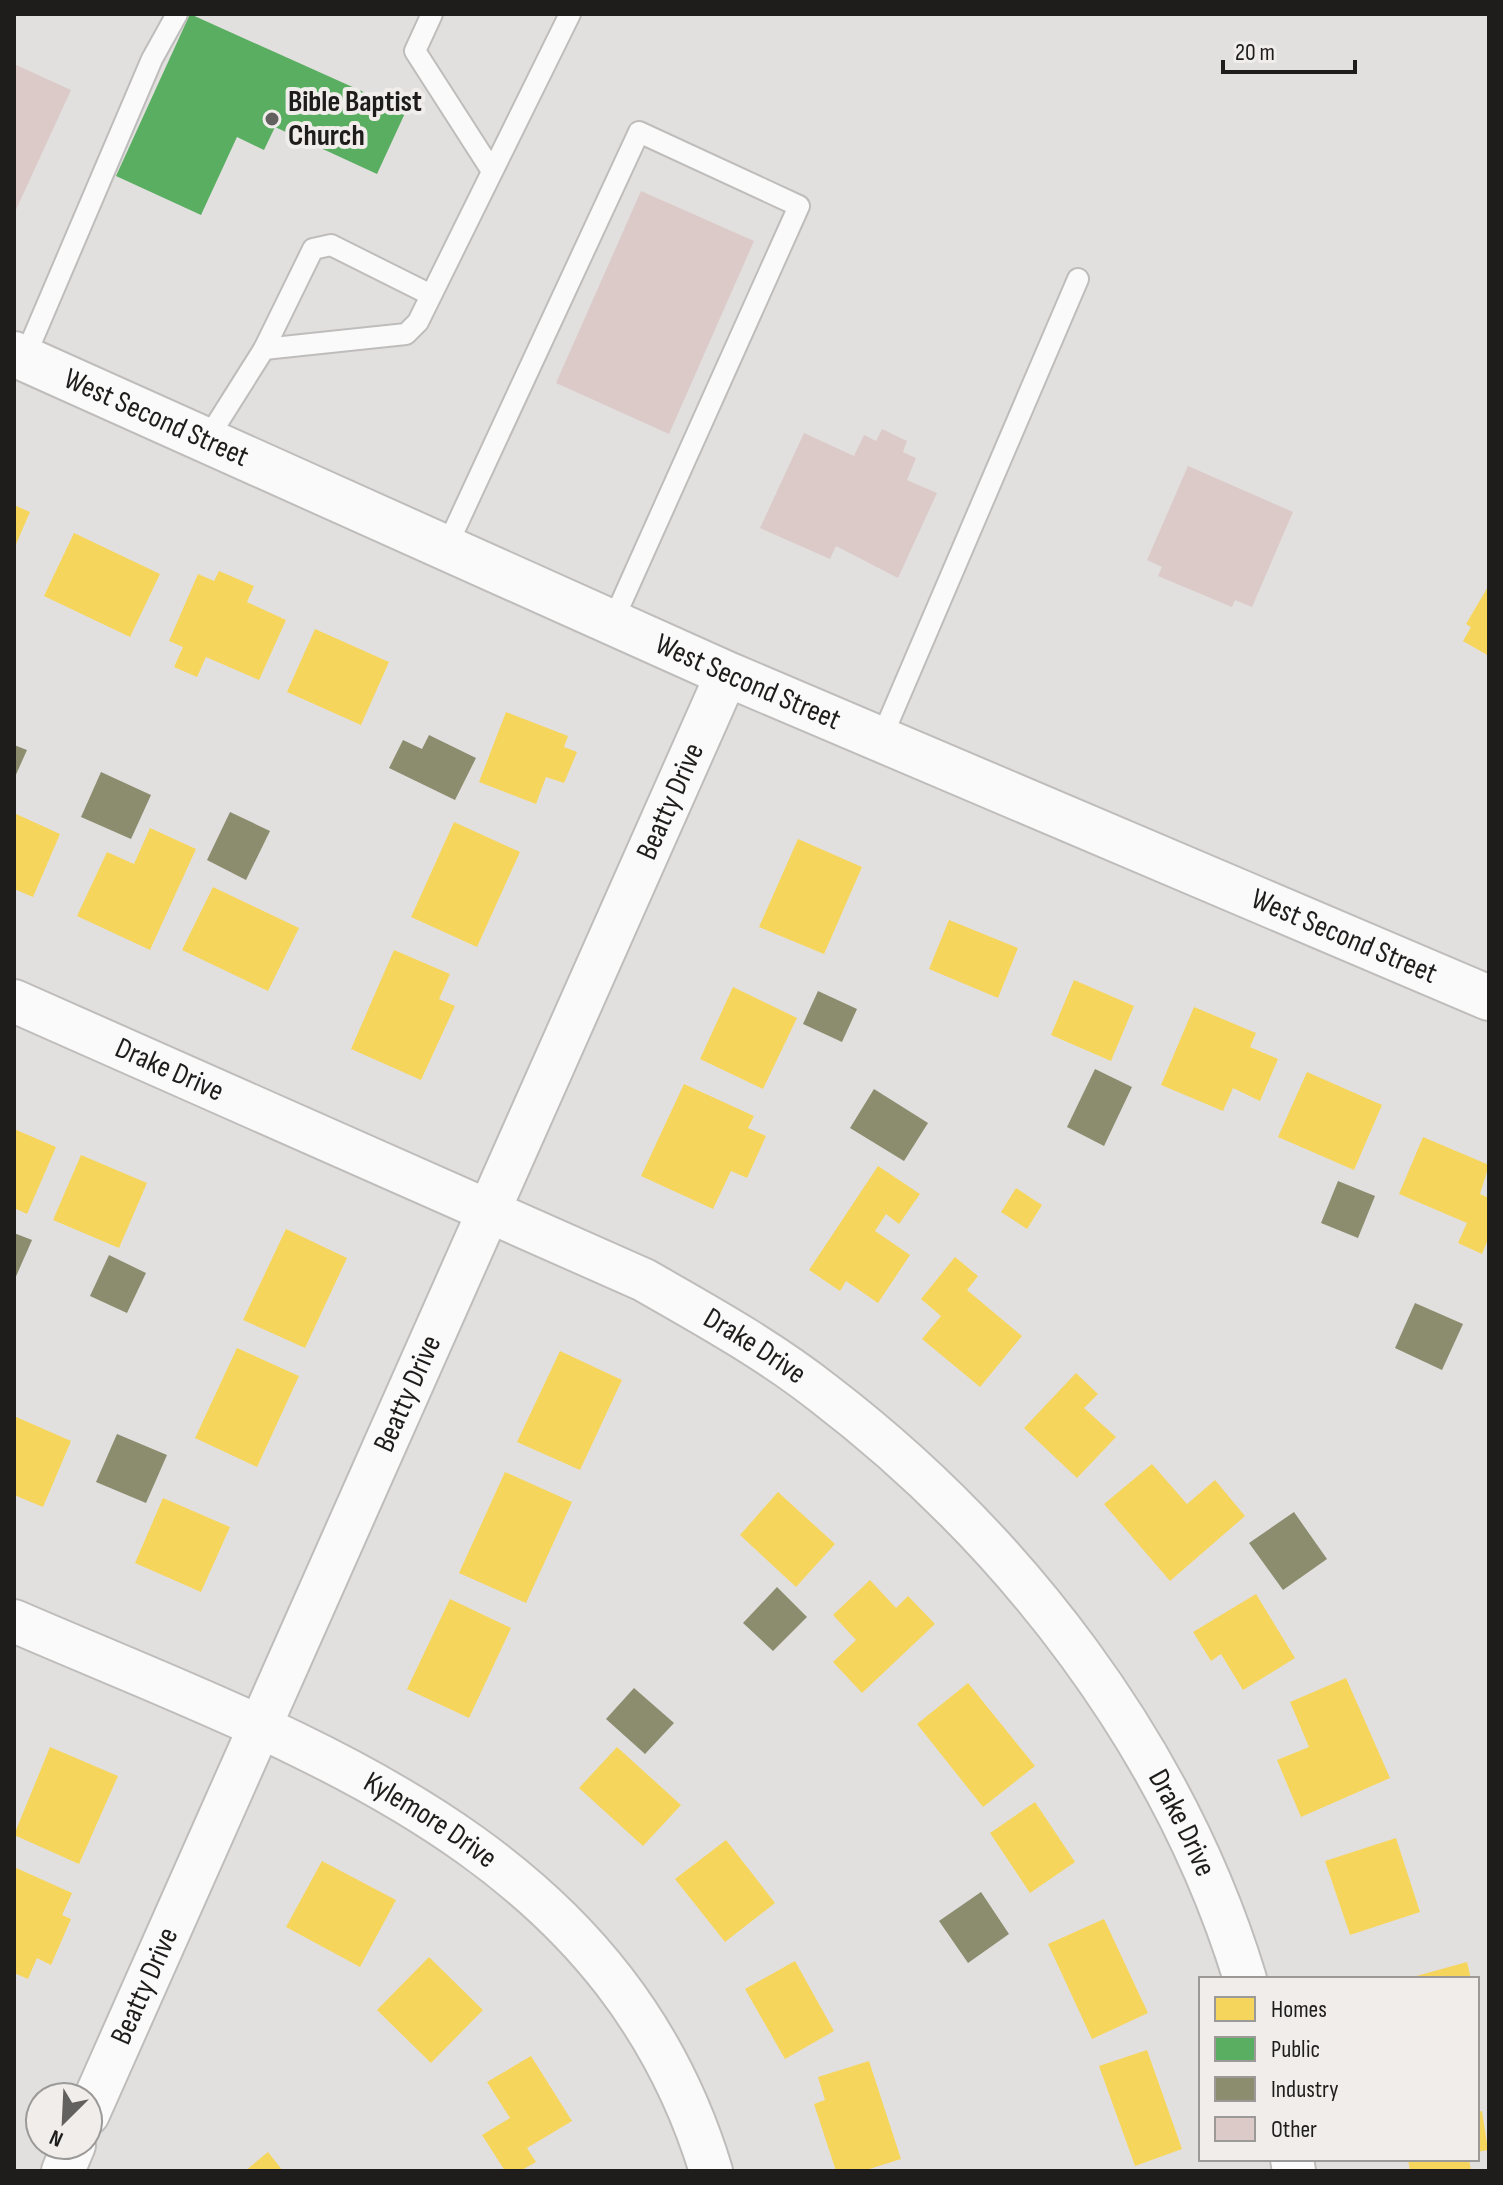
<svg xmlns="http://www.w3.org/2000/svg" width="1503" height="2185" font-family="'Sofia Sans Condensed',sans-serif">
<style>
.homes{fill:#f6d55c}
.public{fill:#5aae61}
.industry{fill:#8c8c6e}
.building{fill:#dbcac8}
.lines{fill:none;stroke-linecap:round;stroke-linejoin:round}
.lane-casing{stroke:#bebdbc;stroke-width:24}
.street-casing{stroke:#bebdbc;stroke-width:46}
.secondary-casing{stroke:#bebdbc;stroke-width:48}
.lane{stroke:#fbfafa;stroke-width:20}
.street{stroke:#fbfafa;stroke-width:42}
.secondary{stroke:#fbfafa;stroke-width:44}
.poi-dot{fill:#636160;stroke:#f0edeb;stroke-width:3}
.labels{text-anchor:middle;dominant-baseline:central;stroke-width:8;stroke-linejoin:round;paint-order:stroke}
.poi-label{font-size:30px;font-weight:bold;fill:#1e1d1c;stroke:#f0edeb;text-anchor:start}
.street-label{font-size:30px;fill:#1e1d1c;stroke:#f0edeb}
</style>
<rect width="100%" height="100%" fill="#e2e0df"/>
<g class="homes">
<polygon points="14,505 30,512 14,549"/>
<polygon points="74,533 160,574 130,637 44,596"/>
<polygon points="219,571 254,586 247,602 286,620 259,680 206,657 197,677 174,667 183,647 169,641 198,574 214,581"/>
<polygon points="1489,585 1489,656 1463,641 1471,627 1466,624"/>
<polygon points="315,629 389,662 361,725 287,692"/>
<polygon points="506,712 568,736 564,747 577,752 564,783 546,777 536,804 479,782"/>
<polygon points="14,813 60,834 33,897 14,889"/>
<polygon points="454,822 520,852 477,947 411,917"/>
<polygon points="150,828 196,849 150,950 77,916 107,852 134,864"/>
<polygon points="798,839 862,867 824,954 759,927"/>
<polygon points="213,887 299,928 268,991 182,950"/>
<polygon points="949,920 1018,948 998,998 929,969"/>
<polygon points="394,950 450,974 439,999 455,1006 421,1080 351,1049"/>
<polygon points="1074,980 1134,1006 1111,1061 1051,1035"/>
<polygon points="733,987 797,1018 763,1089 700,1059"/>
<polygon points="1194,1007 1256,1033 1250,1047 1278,1059 1260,1101 1233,1088 1223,1111 1161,1085"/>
<polygon points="1307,1072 1382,1105 1354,1170 1278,1137"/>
<polygon points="684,1084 754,1116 748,1128 766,1136 747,1178 731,1171 713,1209 641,1176"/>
<polygon points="14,1129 56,1147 27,1214 14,1208"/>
<polygon points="1423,1137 1489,1165 1480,1194 1489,1198 1489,1237 1482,1254 1458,1243 1467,1223 1399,1194"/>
<polygon points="81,1155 147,1183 119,1248 53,1220"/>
<polygon points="878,1166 920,1194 899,1224 886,1214 875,1231 910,1255 878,1303 846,1281 840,1291 809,1270"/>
<polygon points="1016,1188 1042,1205 1027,1229 1001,1212"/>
<polygon points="286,1229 347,1258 305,1348 243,1320"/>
<polygon points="955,1257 978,1276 967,1290 1022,1336 980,1387 922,1339 941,1316 921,1299"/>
<polygon points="237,1348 299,1376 257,1467 195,1438"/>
<polygon points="560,1351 622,1380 580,1470 517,1442"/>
<polygon points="1076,1373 1098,1394 1084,1408 1116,1437 1077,1478 1024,1428"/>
<polygon points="14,1416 71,1441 43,1507 14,1495"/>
<polygon points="1152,1464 1187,1504 1215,1480 1245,1516 1170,1581 1104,1504"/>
<polygon points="505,1472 572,1502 526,1603 459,1573"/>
<polygon points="778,1492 835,1544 796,1587 740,1535"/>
<polygon points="163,1498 230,1527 201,1592 135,1563"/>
<polygon points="870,1580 896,1608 908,1596 935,1624 862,1693 833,1662 856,1640 833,1615"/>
<polygon points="1256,1594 1295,1658 1243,1690 1221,1654 1211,1661 1193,1632"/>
<polygon points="450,1599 511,1628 469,1718 407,1689"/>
<polygon points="1346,1678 1390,1778 1301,1817 1277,1760 1309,1747 1290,1702"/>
<polygon points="968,1683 1035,1766 983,1807 917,1724"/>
<polygon points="50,1747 118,1776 79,1864 14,1835"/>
<polygon points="617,1747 681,1805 643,1846 579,1788"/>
<polygon points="1035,1802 1075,1862 1030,1893 990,1833"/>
<polygon points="1396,1838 1420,1912 1350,1935 1325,1861"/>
<polygon points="726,1840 775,1903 725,1942 675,1879"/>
<polygon points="322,1861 396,1900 360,1967 286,1927"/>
<polygon points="14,1867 72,1893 62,1915 71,1919 51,1965 37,1958 28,1979 14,1973"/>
<polygon points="1104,1919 1148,2013 1092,2039 1048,1944"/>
<polygon points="429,1957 483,2010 431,2063 377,2010"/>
<polygon points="795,1961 834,2031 785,2059 745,1989"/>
<polygon points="1467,1962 1471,1979 1409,1979 1409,1978"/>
<polygon points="1147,2050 1182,2149 1135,2166 1099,2066"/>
<polygon points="531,2056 572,2121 527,2148 536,2162 520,2171 505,2171 482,2135 510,2118 487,2082"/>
<polygon points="869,2061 901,2159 863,2171 836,2171 814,2104 825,2100 818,2077"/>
<polygon points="1482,2111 1488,2150 1477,2152 1477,2112"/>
<polygon points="268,2152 283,2171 245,2171"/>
<polygon points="1408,2159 1469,2159 1471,2171 1410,2171"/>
</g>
<polygon class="public" points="190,14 406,111 377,174 275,127 264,150 237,137 201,215 116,176"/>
<g class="industry">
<polygon points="429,735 476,758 455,800 389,768 403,740 422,749"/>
<polygon points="14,745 27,750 14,779"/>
<polygon points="101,772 151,795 131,839 81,817"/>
<polygon points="230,812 270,831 246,880 207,860"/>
<polygon points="818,991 857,1009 842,1042 803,1024"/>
<polygon points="1095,1069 1132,1087 1104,1146 1067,1127"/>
<polygon points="874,1089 928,1123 904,1161 850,1128"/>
<polygon points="1338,1181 1375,1196 1358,1238 1321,1223"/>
<polygon points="14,1233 32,1240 14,1281"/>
<polygon points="109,1255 146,1273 127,1313 90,1296"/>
<polygon points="1415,1303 1463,1324 1442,1370 1395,1348"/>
<polygon points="117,1434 167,1455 146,1503 96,1482"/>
<polygon points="1294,1512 1327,1559 1283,1590 1249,1543"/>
<polygon points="777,1587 807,1617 773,1651 743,1623"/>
<polygon points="634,1688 674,1723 645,1754 606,1719"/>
<polygon points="981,1892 1009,1934 968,1963 939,1921"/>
</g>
<g class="building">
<polygon points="14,64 71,90 14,214"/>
<polygon points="641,191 754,241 669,434 556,383"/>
<polygon points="882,429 907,441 903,452 916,458 907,480 937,493 898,578 836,546 830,559 760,528 804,433 854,456 864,435 876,441"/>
<polygon points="1188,466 1293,512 1252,607 1235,600 1232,607 1158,576 1162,567 1147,560"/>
</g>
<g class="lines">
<defs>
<g id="lane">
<polyline points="432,14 415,51 492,171"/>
<polyline points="264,349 406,334 418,322 570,14"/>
<polyline points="24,359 152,59 177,14"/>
<polyline points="206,441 264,349 313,249 331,245 431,295"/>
<polyline points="446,548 639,132 799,206 612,623"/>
<polyline points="881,739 1078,279"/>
</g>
<g id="street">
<path id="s1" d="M14,1001L644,1280C705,1315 767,1349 823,1393C1015,1540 1174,1746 1245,1979"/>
<path id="s2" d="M14,1621C298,1744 611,1842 711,2171"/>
<path id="s3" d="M88,2114L727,674"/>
<polyline points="1292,2159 1294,2171"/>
<polyline points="63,2171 74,2145"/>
</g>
<g id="secondary">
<path id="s4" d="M14,354L727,674L1489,998"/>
</g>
</defs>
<use href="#lane" class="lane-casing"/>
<use href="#street" class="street-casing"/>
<use href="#secondary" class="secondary-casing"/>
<use href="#lane" class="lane"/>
<use href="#street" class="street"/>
<use href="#secondary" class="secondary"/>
</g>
<circle class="poi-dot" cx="272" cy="119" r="8"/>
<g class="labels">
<g class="poi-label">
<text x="288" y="102">Bible Baptist<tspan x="288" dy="34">Church</tspan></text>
</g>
<g class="street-label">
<text stroke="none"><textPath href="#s4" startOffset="156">West Second Street</textPath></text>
<text stroke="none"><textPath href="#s4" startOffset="804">West Second Street</textPath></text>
<text stroke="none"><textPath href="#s3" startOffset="1436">Beatty Drive</textPath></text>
<text stroke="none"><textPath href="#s4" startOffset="1452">West Second Street</textPath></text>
<text stroke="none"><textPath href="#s1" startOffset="170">Drake Drive</textPath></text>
<text stroke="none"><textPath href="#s1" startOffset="818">Drake Drive</textPath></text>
<text stroke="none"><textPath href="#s3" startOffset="788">Beatty Drive</textPath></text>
<text stroke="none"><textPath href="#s2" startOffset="462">Kylemore Drive</textPath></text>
<text stroke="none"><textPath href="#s1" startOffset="1466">Drake Drive</textPath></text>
<text stroke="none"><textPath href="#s3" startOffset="140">Beatty Drive</textPath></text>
</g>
</g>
<rect width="1503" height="2185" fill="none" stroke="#1e1d1c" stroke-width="32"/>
<rect x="1199" y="1977" width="280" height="184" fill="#f0edeb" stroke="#9c9a98" stroke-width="2"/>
<rect x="1215" y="1997" width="40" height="24" fill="#f6d55c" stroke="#9c9a98" stroke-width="2"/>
<text x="1271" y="2017" font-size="24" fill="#1e1d1c">Homes</text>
<rect x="1215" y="2037" width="40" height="24" fill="#5aae61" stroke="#9c9a98" stroke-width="2"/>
<text x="1271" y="2057" font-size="24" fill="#1e1d1c">Public</text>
<rect x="1215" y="2077" width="40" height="24" fill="#8c8c6e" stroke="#9c9a98" stroke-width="2"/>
<text x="1271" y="2097" font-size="24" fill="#1e1d1c">Industry</text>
<rect x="1215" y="2117" width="40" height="24" fill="#dbcac8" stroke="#9c9a98" stroke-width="2"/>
<text x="1271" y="2137" font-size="24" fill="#1e1d1c">Other</text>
<g transform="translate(64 2121) rotate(204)"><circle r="38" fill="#f0edeb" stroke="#9c9a98" stroke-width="2"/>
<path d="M0-6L14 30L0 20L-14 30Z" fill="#636160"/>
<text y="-12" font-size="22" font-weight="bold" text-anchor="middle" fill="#1e1d1c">N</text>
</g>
<path d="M1223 60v12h132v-12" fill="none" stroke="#1e1d1c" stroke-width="4"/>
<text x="1235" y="60" font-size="24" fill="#1e1d1c" stroke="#f0edeb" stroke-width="6" paint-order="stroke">20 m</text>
</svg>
